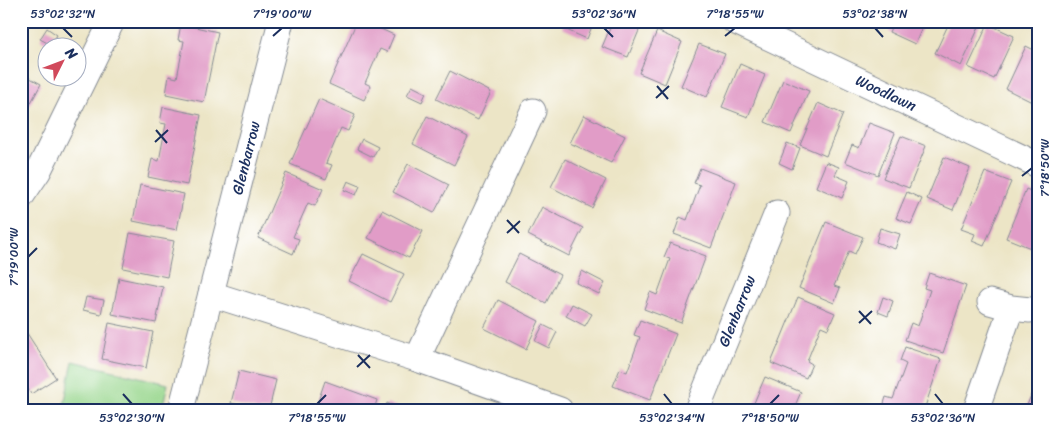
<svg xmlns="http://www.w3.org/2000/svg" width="1059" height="431" font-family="Sriracha,sans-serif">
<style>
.green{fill:#97d68c;stroke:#598275}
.building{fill:#e19cc7}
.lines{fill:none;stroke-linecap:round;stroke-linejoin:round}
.street-casing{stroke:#848a92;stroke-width:27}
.street{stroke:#fff;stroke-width:25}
.ticks{fill:none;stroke:#1b2f5e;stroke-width:2}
.labels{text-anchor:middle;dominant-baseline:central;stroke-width:4.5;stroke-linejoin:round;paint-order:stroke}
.street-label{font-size:15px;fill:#1b2f5e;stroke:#fff}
.neatline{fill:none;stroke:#1b2f5e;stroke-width:2}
.ticks-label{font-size:12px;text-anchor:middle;fill:#1b2f5e}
</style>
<rect width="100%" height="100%" fill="#fff"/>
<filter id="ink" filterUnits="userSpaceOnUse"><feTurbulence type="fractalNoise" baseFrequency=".02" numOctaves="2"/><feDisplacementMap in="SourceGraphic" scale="10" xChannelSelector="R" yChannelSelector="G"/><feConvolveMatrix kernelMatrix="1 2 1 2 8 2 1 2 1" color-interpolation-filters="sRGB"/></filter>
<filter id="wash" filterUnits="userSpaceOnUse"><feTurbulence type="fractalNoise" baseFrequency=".0096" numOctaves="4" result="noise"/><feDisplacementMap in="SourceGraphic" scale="20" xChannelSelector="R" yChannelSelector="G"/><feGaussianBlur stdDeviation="1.12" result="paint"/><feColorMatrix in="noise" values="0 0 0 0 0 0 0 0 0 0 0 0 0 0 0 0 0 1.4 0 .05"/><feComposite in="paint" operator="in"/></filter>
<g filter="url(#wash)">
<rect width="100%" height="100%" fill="#ece5c6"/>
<polygon class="green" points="73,361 168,384 162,410 63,410"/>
<g id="blocks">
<g class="building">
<polygon points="357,21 363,21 394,35 387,52 380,49 365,83 371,86 364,100 329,84"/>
<polygon points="564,21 594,21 587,39 562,28"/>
<polygon points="613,21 643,21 628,57 602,47"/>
<polygon points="894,21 925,21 915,44 889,32"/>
<polygon points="950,21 981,23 961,66 935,53"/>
<polygon points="181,24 218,32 204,102 166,94 169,76 177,78 184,41 178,40"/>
<polygon points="988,24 1014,36 994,79 968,67"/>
<polygon points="47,28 57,35 51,45 40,39"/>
<polygon points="657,31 682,42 665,84 639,73"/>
<polygon points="699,44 725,54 707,97 681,86"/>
<polygon points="1026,46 1038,52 1038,89 1032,102 1006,89"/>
<polygon points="740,64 765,75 748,117 722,107"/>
<polygon points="450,71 491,92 478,120 436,99"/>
<polygon points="21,73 41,84 28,108 21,105"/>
<polygon points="783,80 809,91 791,133 765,122"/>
<polygon points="412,86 426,93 422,102 407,95"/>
<polygon points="319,99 355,115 348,131 341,128 326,163 332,165 326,179 290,164"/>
<polygon points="818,103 843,114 826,156 800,145"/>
<polygon points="163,107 201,115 187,185 148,177 152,159 159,161 166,124 160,123"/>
<polygon points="584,115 625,136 611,163 570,143"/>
<polygon points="427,116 468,137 454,165 413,144"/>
<polygon points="869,123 895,133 878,175 845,162 852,145 859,148"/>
<polygon points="901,136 926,146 909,188 883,178"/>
<polygon points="362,139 378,147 373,157 357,149"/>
<polygon points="787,143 800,148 792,169 779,163"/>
<polygon points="944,157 970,168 953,210 927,199"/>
<polygon points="565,159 606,180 592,208 551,187"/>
<polygon points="826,162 839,167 835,175 849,181 842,198 816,187"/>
<polygon points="408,164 449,185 434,213 393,192"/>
<polygon points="700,168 736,182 711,248 674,234 680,217 687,220 700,185 694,183"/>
<polygon points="985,172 1011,182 984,246 972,241 975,234 961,229"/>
<polygon points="286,173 323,189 315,206 308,203 293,237 299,239 293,254 258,238"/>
<polygon points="348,181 360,186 356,195 344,190"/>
<polygon points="140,185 184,194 177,230 133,221"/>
<polygon points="1026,189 1038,194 1038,251 1006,238"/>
<polygon points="907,192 922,199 911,224 896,218"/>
<polygon points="542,207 583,228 569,256 528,235"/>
<polygon points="382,210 423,231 409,258 368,238"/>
<polygon points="826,222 863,237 855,254 849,251 834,286 840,288 834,303 799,288"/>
<polygon points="880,228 900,234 895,249 876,242"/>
<polygon points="130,233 174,241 167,277 123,268"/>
<polygon points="670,243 706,256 681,323 644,309 650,292 657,295 670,259 664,257"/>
<polygon points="363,254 404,274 390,302 349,281"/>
<polygon points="519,254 560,275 546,303 505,282"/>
<polygon points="582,271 605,283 599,294 576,283"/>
<polygon points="929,273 966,286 943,353 905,340 911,323 918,326 930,290 924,288"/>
<polygon points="119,278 163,287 156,323 112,314"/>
<polygon points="86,297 104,300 101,314 83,310"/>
<polygon points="798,297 835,313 828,329 821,326 807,361 812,364 806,378 771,363"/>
<polygon points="883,297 893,301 888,316 878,312"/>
<polygon points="498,300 539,321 526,349 484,328"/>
<polygon points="572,304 592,314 585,326 566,316"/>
<polygon points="640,320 676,334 650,400 613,386 620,369 627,372 640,337 634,335"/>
<polygon points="109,323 153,332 146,368 102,359"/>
<polygon points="21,324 56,378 31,394 21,378"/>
<polygon points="543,325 557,332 549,348 535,341"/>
<polygon points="905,347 941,359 924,410 882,410 886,397 893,399 906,364 900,361"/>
<polygon points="239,371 276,380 269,410 258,410 231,403"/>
<polygon points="765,377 801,392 794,408 787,406 786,410 751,410"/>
<polygon points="1038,377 1038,410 1031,410 1026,408"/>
<polygon points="325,381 377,400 374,410 315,410"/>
<polygon points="387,403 405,410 384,410"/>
</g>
</g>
</g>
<g filter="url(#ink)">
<use href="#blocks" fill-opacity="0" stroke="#848a92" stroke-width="1"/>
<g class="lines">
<defs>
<g id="street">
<polyline points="734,21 1038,165"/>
<polyline points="21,197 38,172 112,21"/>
<polyline points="211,294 417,359 560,410"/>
<polyline points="990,302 1011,308 1030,310"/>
<polyline points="417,359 533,111"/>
<polyline points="181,410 281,21"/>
<polyline points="697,410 777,213"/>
<polyline points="976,410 1011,308"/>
</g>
</defs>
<use href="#street" class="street-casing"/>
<use href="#street" class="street"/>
</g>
</g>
<path class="ticks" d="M63,28L72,37M604,28L613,37M875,28L883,37M273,36L282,28M725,36L735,28M657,86L668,99M656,98L669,86M156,130L167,143M155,142L168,130M1022,176L1032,168M507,220L519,233M507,233L520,221M28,257L37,248M859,311L871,324M859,323L872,311M358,355L370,368M357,367L370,355M123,394L132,404M664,394L672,404M935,394L943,404M317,404L326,395M770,404L779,395"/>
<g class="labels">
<g class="street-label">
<text transform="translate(886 93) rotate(25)">Woodlawn</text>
<text transform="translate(246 158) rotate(-76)">Glenbarrow</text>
<text transform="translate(737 311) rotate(-68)">Glenbarrow</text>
</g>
</g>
<rect width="1059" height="431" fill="none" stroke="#fff" stroke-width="55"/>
<g transform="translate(62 62) rotate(48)"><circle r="24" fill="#ffffff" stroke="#a4acbf"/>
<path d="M0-4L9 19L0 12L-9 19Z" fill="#d1495b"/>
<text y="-8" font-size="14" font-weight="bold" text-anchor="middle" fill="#1b2f5e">N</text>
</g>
<rect x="28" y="28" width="1004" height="376" class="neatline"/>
<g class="ticks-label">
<text x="63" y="18">53°02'32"N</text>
<text x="282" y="18">7°19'00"W</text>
<text x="604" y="18">53°02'36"N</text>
<text x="735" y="18">7°18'55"W</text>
<text x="875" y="18">53°02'38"N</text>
<text transform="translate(1045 168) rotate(-90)" y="4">7°18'50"W</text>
<text transform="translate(14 257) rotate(-90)" y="4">7°19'00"W</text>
<text x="132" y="422">53°02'30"N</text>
<text x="317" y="422">7°18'55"W</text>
<text x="672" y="422">53°02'34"N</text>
<text x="770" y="422">7°18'50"W</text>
<text x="943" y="422">53°02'36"N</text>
</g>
</svg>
